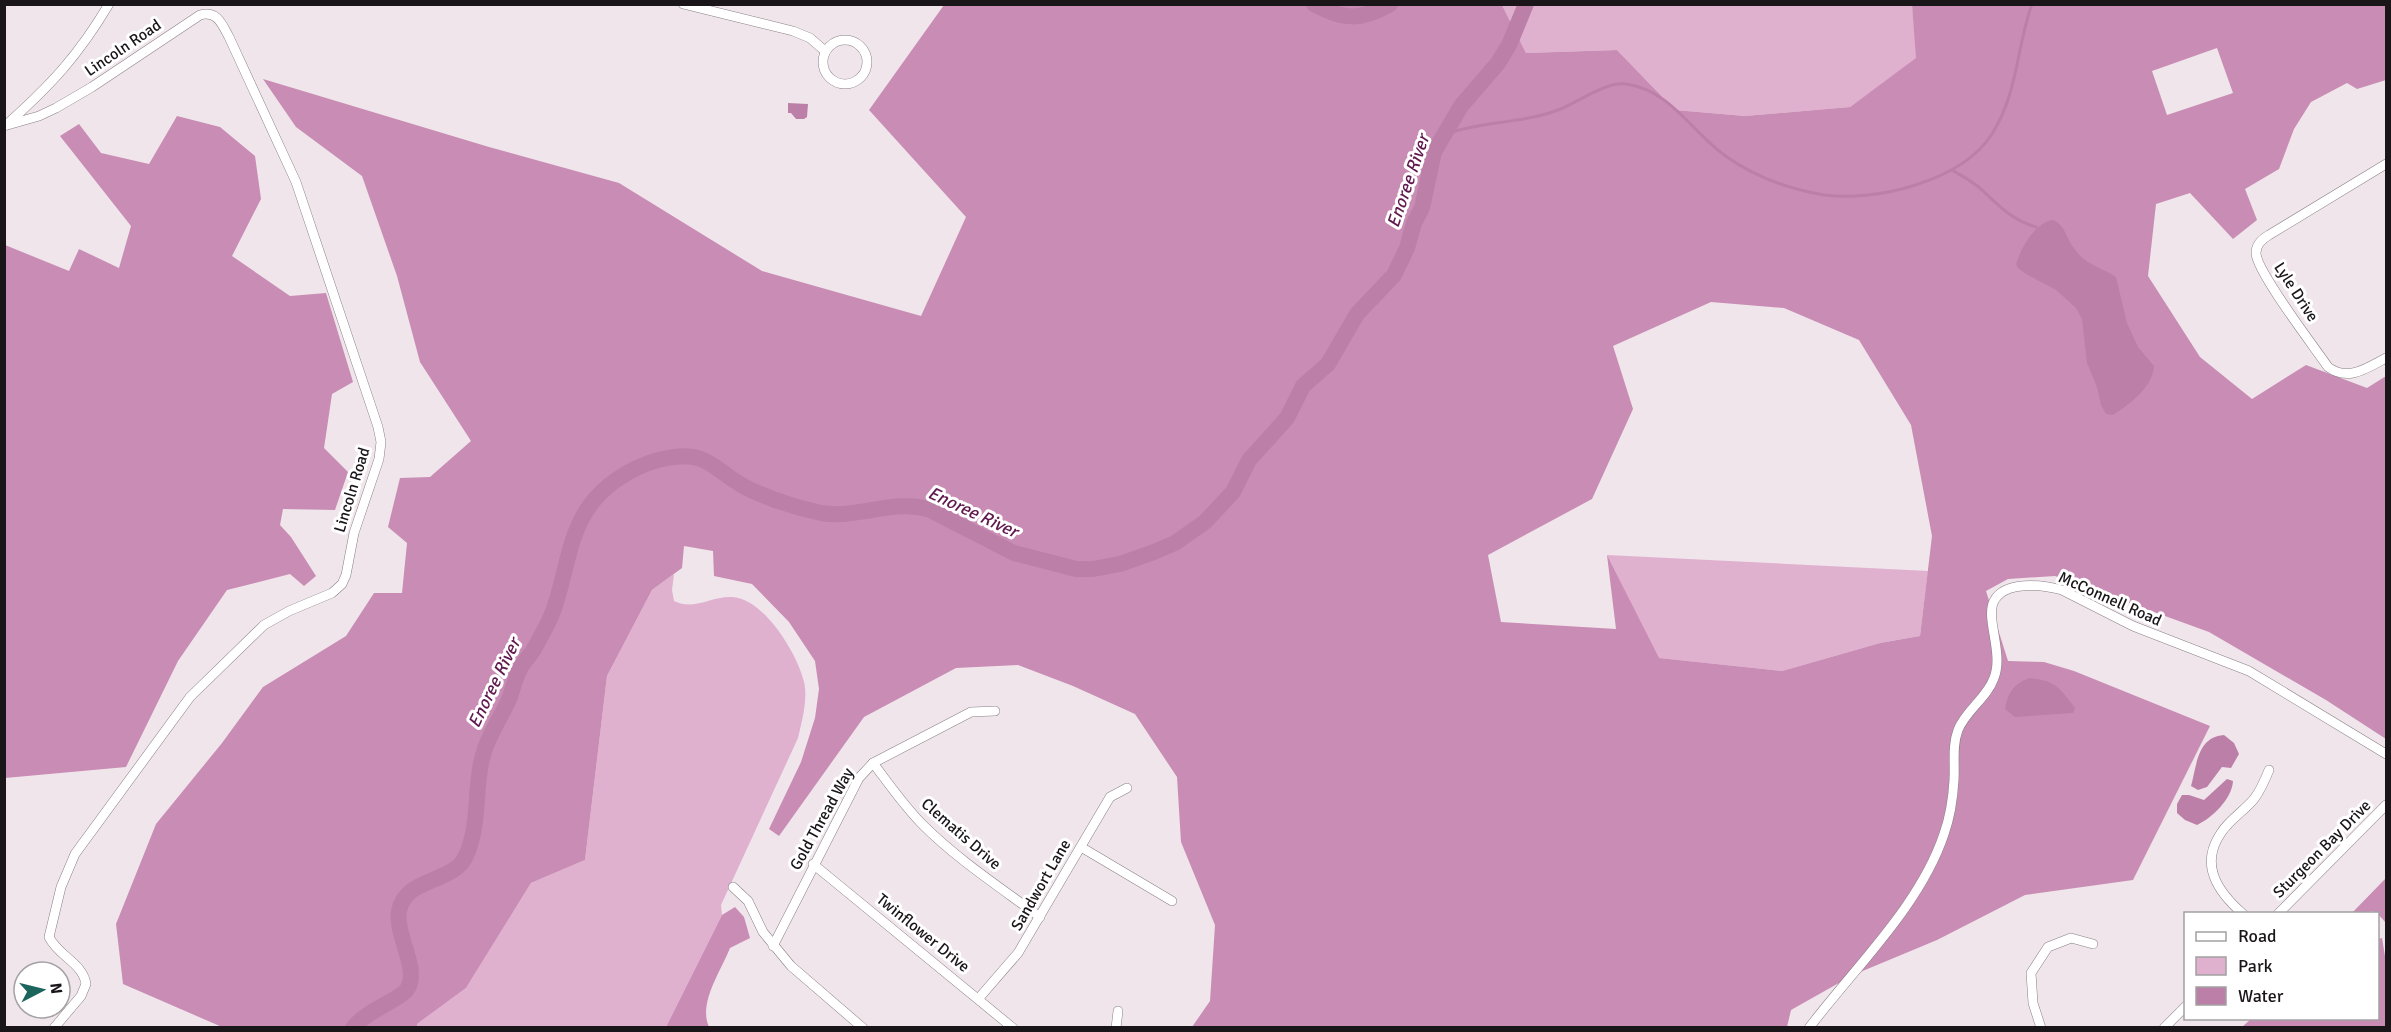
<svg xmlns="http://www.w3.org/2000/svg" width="2391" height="1032" font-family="Signika,sans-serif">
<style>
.green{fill:#e0b0cf}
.forest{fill:#c98cb4;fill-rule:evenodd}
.water{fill:#bc80a8}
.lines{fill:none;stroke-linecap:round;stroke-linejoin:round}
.stream{stroke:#bc80a8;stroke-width:3}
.river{stroke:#bc80a8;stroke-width:16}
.minor-casing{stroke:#898086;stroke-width:10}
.minor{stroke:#fff;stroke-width:9}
.labels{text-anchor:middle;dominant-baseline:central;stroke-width:6;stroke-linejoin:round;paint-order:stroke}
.street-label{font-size:16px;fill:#191518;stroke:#fff}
.water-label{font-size:18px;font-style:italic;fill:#60184e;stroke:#fff}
</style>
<rect width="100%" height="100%" fill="#efe5eb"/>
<g class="green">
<polygon points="1502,5 1912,5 1917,58 1850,107 1745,116 1675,110 1617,50 1526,53"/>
<polygon points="1607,555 1928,571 1920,636 1880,643 1782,671 1658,658"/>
<path d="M674,574L672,590L674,601C694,611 711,596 732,597C764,598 798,655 804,682C808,699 802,721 798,738L721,905L722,915L666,1027L417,1028V1024L466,988L531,883L585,860L607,676L652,590Z"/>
</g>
<g class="forest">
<path d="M944,5H1502L1526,53L1617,50L1675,110L1745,116L1850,107L1916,58L1912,5H2386V80L2357,89L2347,83L2311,102L2294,129L2279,169L2245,189L2257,220L2233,239L2190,193L2156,204L2148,276L2200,357L2252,399L2306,365L2367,388L2386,376V739L2326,700L2209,632L2055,576L2008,579L1986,591L2008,661L2044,662L2074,671L2210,726L2133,880L2025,895L1937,940L1853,975L1791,1010L1787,1027H1192L1210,1001L1215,925L1181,842L1177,777L1135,714L1073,686L1018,665L956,668L864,717L779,836L769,829L801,762L815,718L819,689L815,661L789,622L752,584L714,576L713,551L684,546L682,568L652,590L607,676L585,860L531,883L466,988L417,1024V1027H222L123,984L116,924L156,824L222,743L263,687L346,636L374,593H402L407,543L388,527L400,478L430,477L471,441L420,362L397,276L362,176L296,127L263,79L489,147L619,183L762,271L921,316L966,217L869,110ZM2217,48L2233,93L2167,115L2152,71ZM1711,302L1784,308L1859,340L1911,425L1932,536L1920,636L1880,643L1782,671L1659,658L1607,555L1616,629L1501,622L1488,555L1592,499L1633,409L1613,346Z"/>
<polygon points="177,116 220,127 255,156 261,199 232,256 290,296 326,293 353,382 332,394 324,448 348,472 335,510 283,509 280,525 291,537 316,576 304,586 290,574 227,590 178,661 126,767 5,778 5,245 69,271 79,249 119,268 131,226 60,136 79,124 101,153 149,164"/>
<polygon points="2386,878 2386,923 2378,914 2372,911 2369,913 2352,913"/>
<path d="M735,907L744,917L750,938L730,948C721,971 698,1003 709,1027H666L722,915Z"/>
<polygon points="2382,938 2386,962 2386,1027 2242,1027 2251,1019 2378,1018 2378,939"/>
</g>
<g class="water">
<polygon points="788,103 808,104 807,117 804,119 796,119 791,113 788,113"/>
<path d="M2053,220C2065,225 2066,237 2073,247C2085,265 2099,266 2116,277L2127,323L2138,347L2154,366C2153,387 2130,404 2113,415L2106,414L2101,405L2097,387L2087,363L2082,319L2076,308L2056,290L2026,274L2018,268L2016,264C2021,247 2036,222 2053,220Z"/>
<path d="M2029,678C2056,681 2059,687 2075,708L2073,713L2015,717L2005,709C2008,692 2014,684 2029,678Z"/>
<path d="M2224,735L2234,743L2239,754L2231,768L2222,767L2207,787L2198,790L2191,786C2197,765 2197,737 2224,735Z"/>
<path d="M2227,779L2233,781C2232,799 2212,818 2197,825L2185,820L2177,813V804L2182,795H2189L2204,800Z"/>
</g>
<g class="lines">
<g class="stream">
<path d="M1443,135C1480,121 1521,124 1558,110C1577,103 1606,81 1626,84C1671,90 1692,133 1727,157C1755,177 1790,189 1824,195C1876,202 1962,181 1992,134C2018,93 2016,49 2032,4"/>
<path d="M1952,170C1962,176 1972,181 1981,189C1999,206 2012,220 2036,227"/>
</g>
<g class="river">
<path d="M1314,4C1343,20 1361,21 1390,4"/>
<path d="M353,1028C366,1010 401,1000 408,988C419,967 395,935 399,911C405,879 447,883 463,861C468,854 470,846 472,838C479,812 475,782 483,755C488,735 502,716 510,697C513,688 515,678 520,669C523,662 530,656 534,649C540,638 547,626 552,614C567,576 567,531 595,499C612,479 640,463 667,458C710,449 716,474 751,490C773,500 797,508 821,513C857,519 893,499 928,509L1014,553L1076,569H1093L1120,564L1154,552L1175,543L1205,522L1233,492L1249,460L1287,418L1303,386L1328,364L1357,314L1394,275L1407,248L1414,223L1422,208L1434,152L1461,106L1498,63L1509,45L1526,4"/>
</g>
<defs>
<g id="minor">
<polyline points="683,4 793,31 810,38 825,51"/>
<circle cx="845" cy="62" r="22"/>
<path d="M6,125C51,85 78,56 109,4"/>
<path d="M4,126L39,116L56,108L92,87L200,15C217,10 222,24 229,37L296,182L378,427L381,442L379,459L354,533L346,575L342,584L332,593L289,611L264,625L190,697L75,854L61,887L49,937C58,956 83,963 86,984L81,996L54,1028"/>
<path d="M2386,164L2269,235C2262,239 2256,244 2256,253C2256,271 2315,348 2328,367C2348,382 2367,368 2386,358"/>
<path d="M873,763C889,784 904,806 923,825C957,859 1001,888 1040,917"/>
<polyline points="1081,847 1172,901"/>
<polyline points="813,864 1013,1028"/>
<polyline points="733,887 748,901 763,932 791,966 863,1028"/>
<path d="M2243,914C2218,892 2199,865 2221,833C2229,820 2244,811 2254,799C2260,791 2265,780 2269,770"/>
<polyline points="2278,914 2386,805"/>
<polyline points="773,946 859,778 873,763 971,712 995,711"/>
<polyline points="979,998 1018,953 1110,797 1127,788"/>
<polyline points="1116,1028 1118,1011"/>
<path d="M1809,1028C1855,967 1920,906 1944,834C1950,817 1953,798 1954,780C1955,763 1952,746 1958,730C1966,710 1987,698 1994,678C2004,653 1985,618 1994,601C2005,580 2043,585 2062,590L2133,626L2249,671L2386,754"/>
<polyline points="2041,1028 2033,1003 2031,973 2048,947 2071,938 2093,944"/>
<polyline points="2164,1028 2186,1006"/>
</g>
</defs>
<use href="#minor" class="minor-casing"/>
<use href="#minor" class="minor"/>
</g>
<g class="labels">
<g class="street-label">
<text transform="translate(123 48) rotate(-34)">Lincoln Road</text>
<text transform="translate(2296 292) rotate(57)">Lyle Drive</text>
<text transform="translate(352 490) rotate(-73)">Lincoln Road</text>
<text transform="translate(2110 599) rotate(24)">McConnell Road</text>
<text transform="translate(822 819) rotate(-61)">Gold Thread Way</text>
<text transform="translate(961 834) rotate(41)">Clematis Drive</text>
<text transform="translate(2322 849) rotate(-45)">Sturgeon Bay Drive</text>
<text transform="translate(1041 885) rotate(-60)">Sandwort Lane</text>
<text transform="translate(923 933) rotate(39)">Twinflower Drive</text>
</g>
<g class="water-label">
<text transform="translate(1408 181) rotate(-71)">Enoree River</text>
<text transform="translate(973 512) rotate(25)">Enoree River</text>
<text transform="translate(494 683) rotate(-64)">Enoree River</text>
</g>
</g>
<rect width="2391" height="1032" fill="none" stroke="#191518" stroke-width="12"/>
<rect x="2184" y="912" width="195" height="108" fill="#ffffff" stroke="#a3a1a3" stroke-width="1.5"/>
<rect x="2196" y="932" width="30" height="9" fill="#ffffff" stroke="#a3a1a3" stroke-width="1.5"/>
<text x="2238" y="942" font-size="18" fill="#191518">Road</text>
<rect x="2196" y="957" width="30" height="18" fill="#e0b0cf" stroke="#a3a1a3" stroke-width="1.5"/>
<text x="2238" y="972" font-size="18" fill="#191518">Park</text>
<rect x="2196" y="987" width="30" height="18" fill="#bc80a8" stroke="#a3a1a3" stroke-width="1.5"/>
<text x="2238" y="1002" font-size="18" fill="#191518">Water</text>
<g transform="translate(42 990) rotate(83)"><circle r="28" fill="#ffffff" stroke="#a3a1a3" stroke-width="1.5"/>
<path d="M0-4.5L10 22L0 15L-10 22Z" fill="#1b655c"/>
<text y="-9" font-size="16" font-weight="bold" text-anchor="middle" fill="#191518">N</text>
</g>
</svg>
